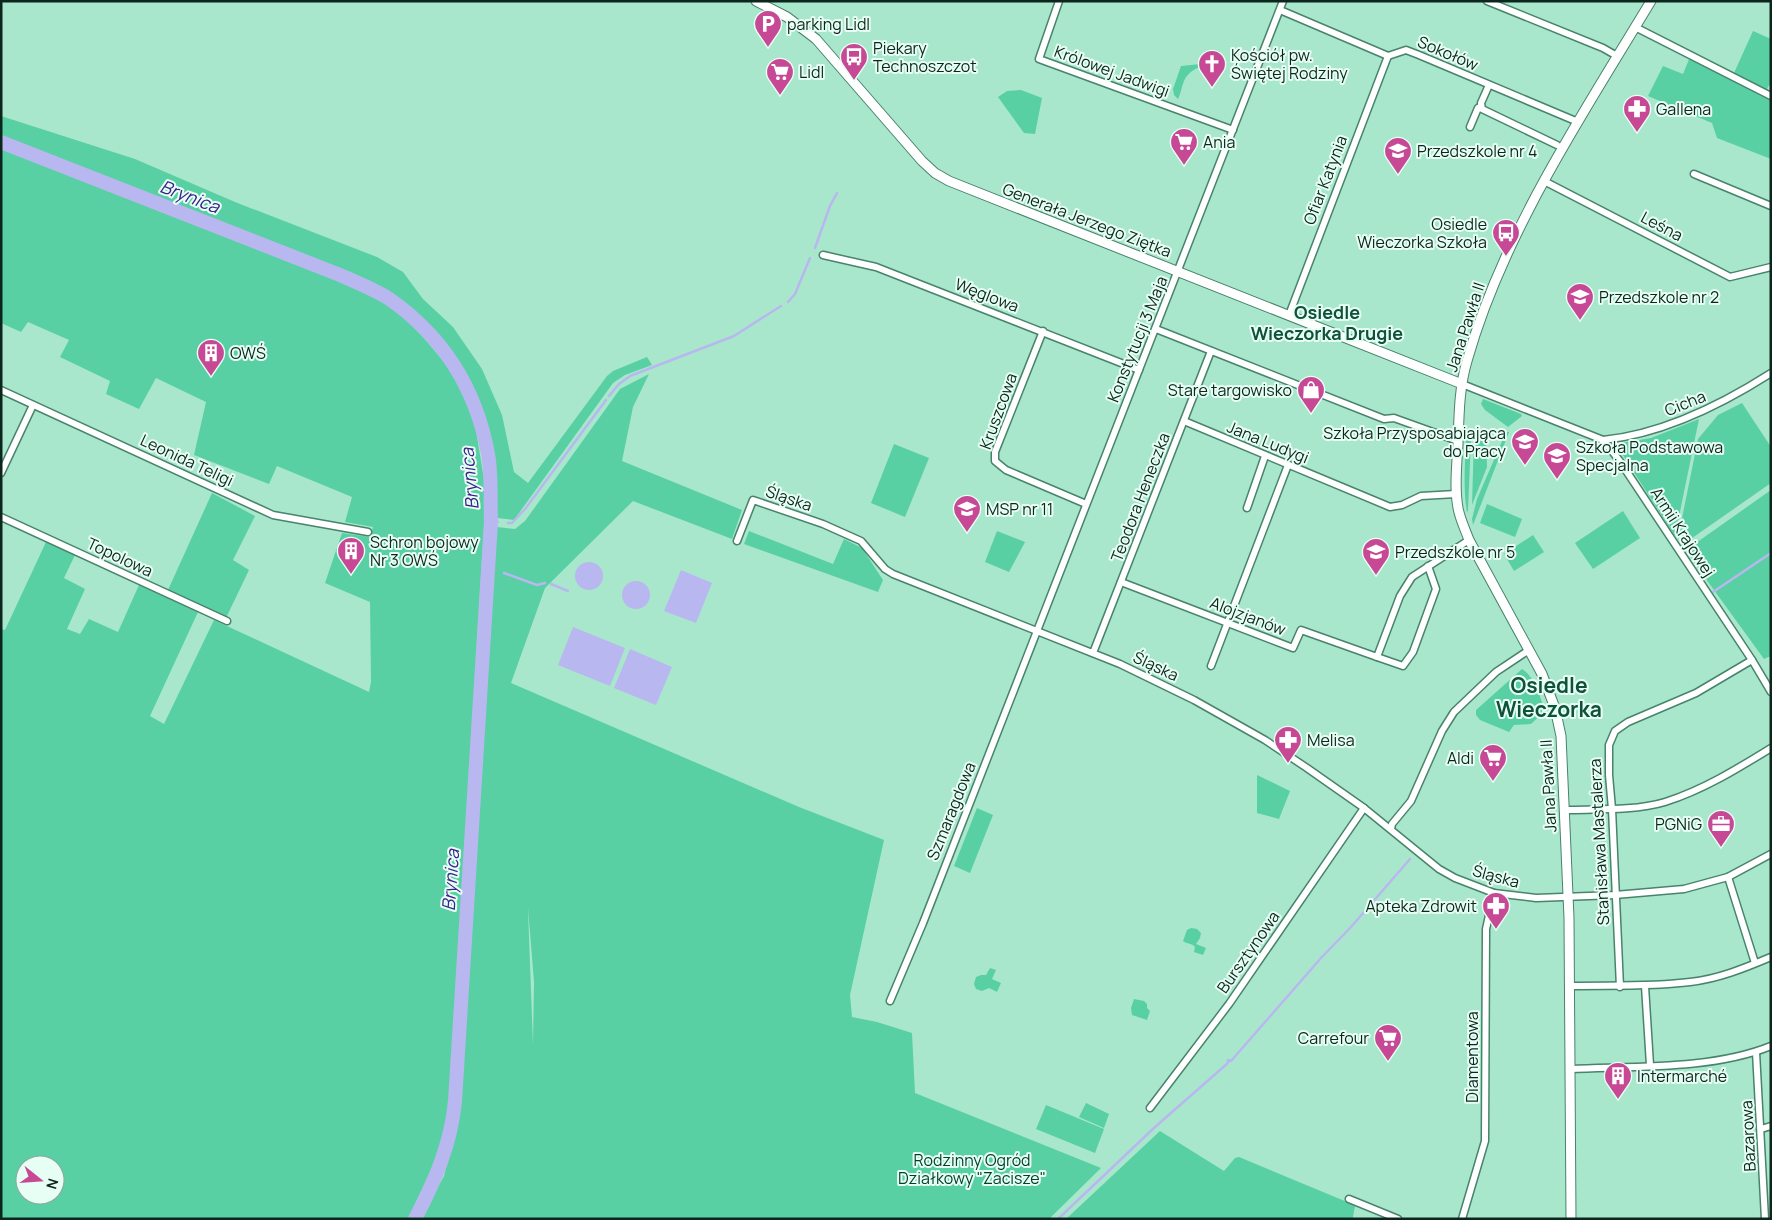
<svg xmlns="http://www.w3.org/2000/svg" width="1772" height="1220" font-family="Manrope,sans-serif">
<style>
.green{fill:#58d0a4;fill-rule:evenodd}
.water{fill:#b9b7f0}
.lines{fill:none;stroke-linecap:round;stroke-linejoin:round}
.stream{stroke:#b9b7f0;stroke-width:2.5}
.river{stroke:#b9b7f0;stroke-width:14}
.street-casing{stroke:#48836c;stroke-width:9}
.secondary-casing{stroke:#48836c;stroke-width:11}
.street{stroke:#fff;stroke-width:6}
.secondary{stroke:#fff;stroke-width:9}
.labels{text-anchor:middle;dominant-baseline:central;stroke-width:4;stroke-linejoin:round;paint-order:stroke}
.poi-label{font-size:16px;fill:#0d261d;stroke:#e6fef3;text-anchor:start}
.street-label{font-size:16px;fill:#0d261d;stroke:#e6fef3}
.park-label{font-size:16px;fill:#013e2c;stroke:#e6fef3}
.water-label{font-size:18px;font-style:italic;fill:#3c208c;stroke:#e6fef3}
.neighbourhood-label{font-size:18px;font-weight:bold;fill:#10513c;stroke:#e6fef3}
.district-label{font-size:21px;font-weight:bold;fill:#10513c;stroke:#e6fef3}
</style>
<rect width="100%" height="100%" fill="#a9e7cc"/>
<g class="green">
<polygon points="1753,31 1771,39 1771,82 1767,89 1771,91 1771,159 1717,138 1712,123 1648,96 1663,66 1683,74 1692,52 1734,73"/>
<path d="M1210,63L1213,65C1201,65 1187,70 1183,84C1181,89 1181,93 1178,99L1174,95L1173,89L1181,66Z"/>
<polygon points="1021,90 1042,98 1035,134 1024,133 998,97 1007,91"/>
<polygon points="1,116 135,159 235,202 377,257 403,272 423,299 453,327 482,369 502,415 514,472 528,483 607,376 613,371 647,357 652,365 625,375 613,383 514,520 497,518 490,450 486,426 467,379 438,337 396,300 359,278 1,138"/>
<path d="M1,147L179,217L368,293L395,308L423,337L451,370L474,418L486,492L449,1114L440,1151L408,1219H1V629L5,630L46,542L75,555L64,578L85,589L67,629L80,634L89,619L118,632L139,585L198,612L150,716L164,724L214,620L369,692L371,682L370,602L325,583L342,533L370,537L373,527L345,522L352,497L277,466L269,484L194,455L206,402L156,378L139,409L106,394L110,381L60,357L69,340L28,322L21,332L1,323ZM25,1165H55V1195H25Z"/>
<path d="M649,374L633,407L622,461L742,510L732,539L633,501L545,588L511,683L799,807L884,840L850,995L852,1017L877,1022L912,1033L915,1093L1101,1168L1049,1219H420L444,1176L457,1124L497,527L515,529L525,521L620,389ZM528,908L534,982L533,1045L528,909Z"/>
<polygon points="1483,399 1521,414 1522,416 1508,427 1485,410 1481,404"/>
<polygon points="1742,403 1771,447 1771,483 1685,543 1679,533 1698,439 1718,415"/>
<polygon points="1699,419 1675,536 1617,446 1621,443 1651,438"/>
<polygon points="1506,432 1509,432 1473,525 1472,519 1477,499"/>
<polygon points="1483,436 1486,437 1487,467 1472,505 1474,437"/>
<path d="M1471,438L1468,510L1467,513C1463,488 1465,464 1466,439Z"/>
<polygon points="894,444 929,458 905,517 871,503"/>
<polygon points="1771,490 1771,656 1764,659 1711,586 1686,550"/>
<polygon points="212,493 255,516 233,560 249,570 226,618 168,590"/>
<polygon points="1487,504 1522,519 1515,537 1480,523"/>
<polygon points="1623,511 1640,538 1593,569 1575,543"/>
<polygon points="749,531 833,564 844,539 862,548 883,580 878,592 744,544"/>
<polygon points="997,531 1025,542 1009,572 985,562"/>
<polygon points="1533,535 1544,552 1514,571 1504,554"/>
<path d="M1522,669C1535,677 1540,697 1545,711L1531,724L1514,725L1509,732L1480,720L1476,715V710Z"/>
<polygon points="1257,775 1290,791 1279,819 1257,813"/>
<polygon points="977,808 993,815 970,873 954,866"/>
<path d="M1191,928L1197,929L1201,933L1200,938L1196,944L1206,948L1203,955L1194,952L1195,947C1192,943 1187,944 1183,941L1187,930Z"/>
<polygon points="990,968 996,970 992,979 1001,983 997,992 989,988 982,991 976,989 974,984 976,977 981,975 986,975"/>
<polygon points="1134,999 1144,1001 1147,1004 1147,1008 1150,1011 1147,1020 1132,1015 1131,1008"/>
<polygon points="1086,1103 1109,1114 1104,1128 1079,1117"/>
<polygon points="1046,1105 1104,1129 1095,1153 1036,1129"/>
<polygon points="1160,1131 1224,1171 1235,1158 1239,1157 1352,1204 1355,1206 1353,1217 1352,1219 1066,1219"/>
</g>
<g class="water">
<circle cx="589" cy="576" r="14"/>
<polygon points="681,570 712,583 696,623 664,611"/>
<circle cx="636" cy="595" r="14"/>
<polygon points="573,627 625,648 610,686 558,665"/>
<polygon points="630,649 672,667 656,705 614,688"/>
</g>
<g class="lines">
<g class="stream">
<polyline points="815,248 830,206 837,193"/>
<polyline points="788,302 795,294 810,258"/>
<polyline points="609,396 619,384 630,376 734,336 781,306"/>
<polyline points="491,522 498,522"/>
<polyline points="508,523 512,523 525,509 606,400"/>
<polyline points="488,571 494,571"/>
<polyline points="504,573 537,585 545,583"/>
<polyline points="551,584 568,591"/>
<polyline points="1713,592 1771,553"/>
<polyline points="1058,1219 1155,1127 1228,1063 1228,1060 1231,1061 1321,958 1351,927 1410,859"/>
</g>
<path class="river" d="M1,142L340,275C356,282 373,289 388,298C443,336 476,388 488,454C492,476 490,499 491,522L455,1101C451,1144 435,1181 415,1219"/>
<defs>
<g id="street">
<polyline points="1059,1 1039,59 1233,130"/>
<polyline points="1487,1 1603,48 1617,56"/>
<polyline points="1280,10 1388,56 1406,50 1419,55 1578,122"/>
<polyline points="1635,27 1771,96"/>
<polyline points="1489,85 1481,103 1482,109 1557,145"/>
<polyline points="1470,127 1478,108 1480,107"/>
<polyline points="1694,174 1771,206"/>
<polyline points="1544,181 1730,277 1771,267"/>
<polyline points="823,255 876,267 1139,370"/>
<polyline points="1289,315 1388,56"/>
<polyline points="1156,329 1384,419 1394,418 1458,441"/>
<polyline points="1043,331 995,452 995,461 1006,470 1086,504"/>
<polyline points="1462,384 1603,440 1619,460 1752,660 1771,692"/>
<polyline points="1,390 273,515 368,532"/>
<polyline points="1184,421 1390,507 1402,505 1421,496 1456,494"/>
<path d="M1603,440C1662,434 1721,405 1771,373"/>
<polyline points="1,473 33,405"/>
<polyline points="1247,508 1265,456"/>
<polyline points="1,517 227,621"/>
<polyline points="737,541 753,500 823,524 861,541 885,569 893,574 1120,664 1194,700 1265,740 1307,768 1364,808 1439,869 1455,878 1494,893 1536,898 1615,895 1684,889 1728,877 1771,854"/>
<polyline points="1121,582 1293,648 1301,630 1377,657 1400,596 1412,577 1469,540"/>
<polyline points="1093,653 1211,351"/>
<polyline points="1377,657 1403,666 1413,652 1436,589 1428,566"/>
<polyline points="1211,666 1288,465"/>
<path d="M1565,810C1597,809 1635,811 1665,802C1703,790 1737,769 1771,748"/>
<polyline points="1391,829 1392,824 1411,801 1442,731 1454,712 1496,672 1529,650"/>
<polyline points="1728,877 1755,963"/>
<path d="M1570,986C1610,985 1650,987 1690,982C1718,979 1745,968 1771,957"/>
<polyline points="1645,986 1650,1065"/>
<polyline points="1620,987 1612,809 1609,775 1609,745 1615,731 1628,722 1696,693 1752,660"/>
<polyline points="890,1001 923,923 1283,1"/>
<polyline points="1756,1052 1765,1219"/>
<path d="M1570,1069C1633,1066 1712,1070 1771,1046"/>
<polyline points="1150,1108 1229,1004 1364,808"/>
<polyline points="1761,1129 1771,1126"/>
<polyline points="1349,1199 1398,1219"/>
<polyline points="1462,1219 1485,1141 1486,929 1494,893"/>
</g>
<g id="secondary">
<polyline points="756,1 787,17 816,39 922,161 935,173 949,181 1462,384"/>
<path d="M1571,1219L1569,918L1561,736L1555,708L1542,674L1469,540C1465,529 1460,519 1458,508C1454,487 1457,464 1458,444C1459,416 1459,388 1467,361C1503,233 1583,114 1651,1"/>
</g>
</defs>
<use href="#street" class="street-casing"/>
<use href="#secondary" class="secondary-casing"/>
<use href="#street" class="street"/>
<use href="#secondary" class="secondary"/>
</g>
<defs>
<symbol id="parking-pin" viewBox="-11 -11 22 30"><path d="M0 17L-7.5 6A9.5 9.5 0 1 1 7.5 6Z" fill="#c74996" stroke="#e6fef3"/><path d="M-3.5-5.5H1a3.5 3.5 0 0 1 0 7H-1V5.5H-3.5ZM-1-3.4V-.6H.8a1.4 1.4 0 0 0 0-2.8Z" fill="#fff"/></symbol>
<symbol id="bus-pin" viewBox="-11 -11 22 30"><path d="M0 17L-7.5 6A9.5 9.5 0 1 1 7.5 6Z" fill="#c74996" stroke="#e6fef3"/><path d="M-5-6H5V4H4V6H2V4H-2V6H-4V4H-5ZM-3.5-4V0h7V-4ZM-3.5 1.2v1.5H-2V1.2ZM2 1.2v1.5H3.5V1.2Z" fill="#fff"/></symbol>
<symbol id="church-pin" viewBox="-11 -11 22 30"><path d="M0 17L-7.5 6A9.5 9.5 0 1 1 7.5 6Z" fill="#c74996" stroke="#e6fef3"/><path d="M-1.2-6h2.4v3.5h3.3v2.4h-3.3V6h-2.4V-.1h-3.3v-2.4h3.3Z" fill="#fff"/></symbol>
<symbol id="supermarket-pin" viewBox="-11 -11 22 30"><path d="M0 17L-7.5 6A9.5 9.5 0 1 1 7.5 6Z" fill="#c74996" stroke="#e6fef3"/><path d="M-6-5.5h2.5l.6 2H6L4.5 2H-2.5L-4.4-4H-6ZM-1.5 3.2a1.3 1.3 0 1 0 .1 0ZM3 3.2a1.3 1.3 0 1 0 .1 0Z" fill="#fff"/></symbol>
<symbol id="pharmacy-pin" viewBox="-11 -11 22 30"><path d="M0 17L-7.5 6A9.5 9.5 0 1 1 7.5 6Z" fill="#c74996" stroke="#e6fef3"/><path d="M-2-6h4v4h4v4h-4v4h-4v-4h-4v-4h4Z" fill="#fff"/></symbol>
<symbol id="school-pin" viewBox="-11 -11 22 30"><path d="M0 17L-7.5 6A9.5 9.5 0 1 1 7.5 6Z" fill="#c74996" stroke="#e6fef3"/><path d="M0-5L7-2L0 1L-7-2ZM-4 1L0 2.5L4 1V4Q0 6-4 4Z" fill="#fff"/></symbol>
<symbol id="building-pin" viewBox="-11 -11 22 30"><path d="M0 17L-7.5 6A9.5 9.5 0 1 1 7.5 6Z" fill="#c74996" stroke="#e6fef3"/><path d="M-4-6H4V6H1V3H-1V6H-4ZM-2.5-4.3h1.7v1.8h-1.7ZM.8-4.3h1.7v1.8H.8ZM-2.5-1h1.7V.8h-1.7ZM.8-1h1.7V.8H.8Z" fill="#fff"/></symbol>
<symbol id="shop-pin" viewBox="-11 -11 22 30"><path d="M0 17L-7.5 6A9.5 9.5 0 1 1 7.5 6Z" fill="#c74996" stroke="#e6fef3"/><path d="M-5-2.5h2.3a2.7 3.5 0 0 1 5.4 0H5L5.5 6h-11ZM-1.5-2.5h3a1.5 2.3 0 0 0-3 0Z" fill="#fff"/></symbol>
<symbol id="office-pin" viewBox="-11 -11 22 30"><path d="M0 17L-7.5 6A9.5 9.5 0 1 1 7.5 6Z" fill="#c74996" stroke="#e6fef3"/><path d="M-6-3h4V-5.5h4V-3h4V5H-6ZM-1-4.5V-3h2v-1.5ZM-6 0V1H6V0Z" fill="#fff"/></symbol>
</defs>
<g fill-rule="evenodd">
<use href="#parking-pin" x="752" y="8" width="32" height="43"/>
<use href="#bus-pin" x="838" y="41" width="32" height="43"/>
<use href="#church-pin" x="1196" y="48" width="32" height="43"/>
<use href="#supermarket-pin" x="764" y="56" width="32" height="43"/>
<use href="#pharmacy-pin" x="1621" y="93" width="32" height="43"/>
<use href="#supermarket-pin" x="1168" y="126" width="32" height="43"/>
<use href="#school-pin" x="1382" y="135" width="32" height="43"/>
<use href="#bus-pin" x="1490" y="217" width="32" height="43"/>
<use href="#school-pin" x="1564" y="281" width="32" height="43"/>
<use href="#building-pin" x="195" y="337" width="32" height="43"/>
<use href="#shop-pin" x="1295" y="374" width="32" height="43"/>
<use href="#school-pin" x="1509" y="426" width="32" height="43"/>
<use href="#school-pin" x="1541" y="440" width="32" height="43"/>
<use href="#school-pin" x="951" y="493" width="32" height="43"/>
<use href="#building-pin" x="335" y="535" width="32" height="43"/>
<use href="#school-pin" x="1360" y="536" width="32" height="43"/>
<use href="#pharmacy-pin" x="1272" y="724" width="32" height="43"/>
<use href="#supermarket-pin" x="1477" y="742" width="32" height="43"/>
<use href="#office-pin" x="1705" y="808" width="32" height="43"/>
<use href="#pharmacy-pin" x="1480" y="890" width="32" height="43"/>
<use href="#supermarket-pin" x="1372" y="1022" width="32" height="43"/>
<use href="#building-pin" x="1602" y="1060" width="32" height="43"/>
</g>
<g class="labels">
<g class="poi-label">
<text x="787" y="24">parking Lidl</text>
<text x="873" y="48">Piekary<tspan x="873" dy="18">Technoszczot</tspan></text>
<text x="1231" y="55">Kościół pw.<tspan x="1231" dy="18">Świętej Rodziny</tspan></text>
<text x="799" y="72">Lidl</text>
<text x="1656" y="109">Gallena</text>
<text x="1203" y="142">Ania</text>
<text x="1417" y="151">Przedszkole nr 4</text>
<text x="1487" y="224" text-anchor="end">Osiedle<tspan x="1487" dy="18">Wieczorka Szkoła</tspan></text>
<text x="1599" y="297">Przedszkole nr 2</text>
<text x="230" y="353">OWŚ</text>
<text x="1292" y="390" text-anchor="end">Stare targowisko</text>
<text x="1506" y="433" text-anchor="end">Szkoła Przysposabiająca<tspan x="1506" dy="18">do Pracy</tspan></text>
<text x="1576" y="447">Szkoła Podstawowa<tspan x="1576" dy="18">Specjalna</tspan></text>
<text x="986" y="509">MSP nr 11</text>
<text x="370" y="542">Schron bojowy<tspan x="370" dy="18">Nr 3 OWŚ</tspan></text>
<text x="1395" y="552">Przedszkole nr 5</text>
<text x="1307" y="740">Melisa</text>
<text x="1474" y="758" text-anchor="end">Aldi</text>
<text x="1702" y="824" text-anchor="end">PGNiG</text>
<text x="1477" y="906" text-anchor="end">Apteka Zdrowit</text>
<text x="1369" y="1038" text-anchor="end">Carrefour</text>
<text x="1637" y="1076">Intermarché</text>
</g>
<g class="street-label">
<text transform="translate(1448 53) rotate(23)">Sokołów</text>
<text transform="translate(1112 71) rotate(20)">Królowej Jadwigi</text>
<text transform="translate(1325 180) rotate(-69)">Ofiar Katynia</text>
<text transform="translate(1087 220) rotate(21)">Generała Jerzego Ziętka</text>
<text transform="translate(1662 226) rotate(28)">Leśna</text>
<text transform="translate(987 295) rotate(21)">Węglowa</text>
<text transform="translate(1465 327) rotate(-72)">Jana Pawła II</text>
<text transform="translate(1137 339) rotate(-68)">Konstytucji 3 Maja</text>
<text transform="translate(1685 403) rotate(-22)">Cicha</text>
<text transform="translate(998 411) rotate(-70)">Kruszcowa</text>
<text transform="translate(1268 442) rotate(22)">Jana Ludygi</text>
<text transform="translate(187 460) rotate(25)">Leonida Teligi</text>
<text transform="translate(1140 497) rotate(-69)">Teodora Heneczka</text>
<text transform="translate(789 498) rotate(19)">Śląska</text>
<text transform="translate(1683 532) rotate(57)">Armii Krajowej</text>
<text transform="translate(120 557) rotate(25)">Topolowa</text>
<text transform="translate(1248 616) rotate(21)">Alojzjanów</text>
<text transform="translate(1156 666) rotate(25)">Śląska</text>
<text transform="translate(1548 786) rotate(-93)">Jana Pawła II</text>
<text transform="translate(951 811) rotate(-68)">Szmaragdowa</text>
<text transform="translate(1599 842) rotate(-93)">Stanisława Mastalerza</text>
<text transform="translate(1496 876) rotate(15)">Śląska</text>
<text transform="translate(1248 952) rotate(-55)">Bursztynowa</text>
<text transform="translate(1472 1057) rotate(-90)">Diamentowa</text>
<text transform="translate(1748 1136) rotate(-93)">Bazarowa</text>
</g>
<g class="park-label">
<text x="972" y="1160">Rodzinny Ogród<tspan x="972" dy="18">Działkowy "Zacisze"</tspan></text>
</g>
<g class="water-label">
<text transform="translate(190 196) rotate(21)">Brynica</text>
<text transform="translate(469 479) rotate(-95)">Brynica</text>
<text transform="translate(450 880) rotate(-86)">Brynica</text>
</g>
<g class="neighbourhood-label">
<text x="1327" y="312">Osiedle<tspan x="1327" dy="21">Wieczorka Drugie</tspan></text>
</g>
<g class="district-label">
<text x="1549" y="685">Osiedle<tspan x="1549" dy="24">Wieczorka</tspan></text>
</g>
</g>
<rect width="1772" height="1220" fill="none" stroke="#0d261d" stroke-width="5"/>
<g transform="translate(40 1180) rotate(107)"><circle r="24" fill="#e6fef3" stroke="#8fa89d"/>
<path d="M0-4L9 19L0 12L-9 19Z" fill="#c74996"/>
<text y="-8" font-size="14" font-weight="bold" text-anchor="middle" fill="#0d261d">N</text>
</g>
</svg>
